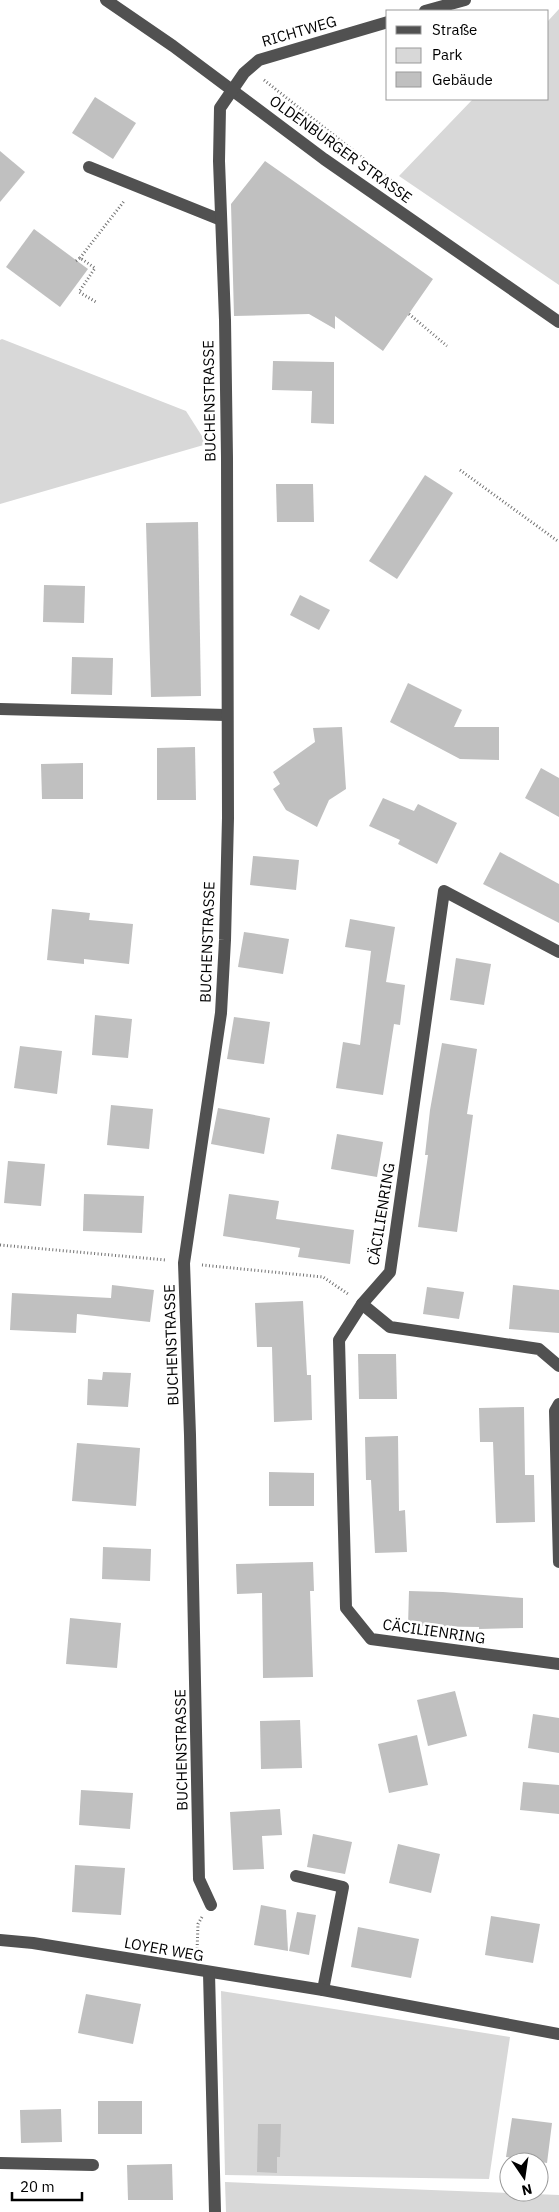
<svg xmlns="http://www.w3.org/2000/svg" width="559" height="2212" font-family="'IBM Plex Sans',sans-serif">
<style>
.green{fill:#d8d8d8}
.building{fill:#c0c0c0}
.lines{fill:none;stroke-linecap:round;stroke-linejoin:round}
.path{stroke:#737373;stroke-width:3;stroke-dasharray:1 2.5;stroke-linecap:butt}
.minor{stroke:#515151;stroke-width:12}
.labels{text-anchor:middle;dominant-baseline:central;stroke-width:5;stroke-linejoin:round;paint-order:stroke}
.street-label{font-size:15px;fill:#000;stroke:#fff}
</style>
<rect width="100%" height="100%" fill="#fff"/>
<g class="green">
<polygon points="559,9 559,285 399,176 473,99 548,99 548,21"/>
<polygon points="2,339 186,411 207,444 0,504 0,340"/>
<polygon points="221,1991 510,2037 489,2179 225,2175"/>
<polygon points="225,2182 559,2195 559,2212 226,2212"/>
</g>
<g class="building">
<polygon points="95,97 136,123 113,159 72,133"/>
<polygon points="0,151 25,172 0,202"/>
<polygon points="265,161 433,279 383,351 335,316 335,329 309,314 234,316 231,204"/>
<polygon points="34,229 88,269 60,307 6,267"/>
<polygon points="273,361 334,362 334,424 311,423 312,391 272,390"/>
<polygon points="425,475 453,493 397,579 369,561"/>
<polygon points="276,484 313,484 314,522 277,522"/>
<polygon points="198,522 201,696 151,697 146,523"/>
<polygon points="44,585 85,586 84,623 43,622"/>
<polygon points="300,595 330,610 319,630 290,615"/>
<polygon points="72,657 113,658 112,695 71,694"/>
<polygon points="408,683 462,710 454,727 499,727 499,760 460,759 390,722"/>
<polygon points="342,727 346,789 329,800 317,827 286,810 273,789 280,784 273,772 315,742 313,728"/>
<polygon points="195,747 196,800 157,800 157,748"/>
<polygon points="83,763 83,799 42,799 41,764"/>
<polygon points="541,768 559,778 559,817 525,798"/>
<polygon points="383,798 414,811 418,804 457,823 437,864 398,844 400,840 369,826"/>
<polygon points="500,852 559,884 559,923 483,884"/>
<polygon points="253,856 299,860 296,890 250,885"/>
<polygon points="52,909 90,913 89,920 133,924 129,964 84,959 84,964 47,960"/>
<polygon points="350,919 395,927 386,982 405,985 400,1025 394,1024 383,1095 336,1088 343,1042 360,1045 371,951 345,947"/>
<polygon points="244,932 289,939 283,974 238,967"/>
<polygon points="456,958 491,964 484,1005 450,1000"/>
<polygon points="95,1015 132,1019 128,1058 92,1055"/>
<polygon points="234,1017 270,1022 264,1064 227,1059"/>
<polygon points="442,1043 477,1049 467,1114 473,1115 457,1232 418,1227 428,1155 425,1155 430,1110"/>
<polygon points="20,1046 62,1051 57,1094 14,1088"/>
<polygon points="111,1105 153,1109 149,1149 107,1145"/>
<polygon points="218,1108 270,1118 264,1154 211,1144"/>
<polygon points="337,1134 383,1142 377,1177 331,1169"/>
<polygon points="8,1161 45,1164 41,1206 4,1203"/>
<polygon points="84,1194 144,1196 142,1233 83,1231"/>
<polygon points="229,1194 279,1201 276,1219 354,1230 350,1264 298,1257 300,1248 223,1236"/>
<polygon points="112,1285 154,1290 150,1322 77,1314 76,1333 10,1330 12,1293 111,1298"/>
<polygon points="513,1285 559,1290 559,1333 509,1329"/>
<polygon points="427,1287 464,1292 459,1319 423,1314"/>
<polygon points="303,1301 307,1375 311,1375 312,1420 274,1422 272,1347 257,1347 255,1303"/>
<polygon points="358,1354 396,1354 397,1399 359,1399"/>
<polygon points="103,1372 131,1373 128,1407 87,1405 88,1379 102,1380"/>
<polygon points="524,1407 525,1475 534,1475 535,1522 496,1523 493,1442 480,1442 479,1408"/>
<polygon points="398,1436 399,1511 405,1510 407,1552 375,1553 371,1480 366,1480 365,1437"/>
<polygon points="77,1443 140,1448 136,1506 72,1501"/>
<polygon points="269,1472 314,1473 314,1506 269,1506"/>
<polygon points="103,1547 151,1549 150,1581 102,1579"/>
<polygon points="313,1562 314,1591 310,1591 313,1677 263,1678 262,1593 237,1594 236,1564"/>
<polygon points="409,1591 443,1592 523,1598 523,1628 479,1629 479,1627 408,1626"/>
<polygon points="70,1618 121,1623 117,1668 66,1664"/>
<polygon points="455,1691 467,1736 428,1746 417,1700"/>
<polygon points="533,1714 559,1718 559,1753 528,1748"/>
<polygon points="300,1720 302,1768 261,1769 260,1721"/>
<polygon points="417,1735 428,1785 389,1793 378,1744"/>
<polygon points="523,1782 559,1785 559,1814 520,1810"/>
<polygon points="81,1790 133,1793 130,1829 79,1825"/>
<polygon points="280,1809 282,1835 262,1836 264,1869 233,1870 230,1812"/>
<polygon points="313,1834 352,1842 345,1874 307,1867"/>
<polygon points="398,1844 440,1854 431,1893 389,1883"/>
<polygon points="75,1865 125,1868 121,1915 72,1912"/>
<polygon points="261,1905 286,1910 288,1951 254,1945"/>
<polygon points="297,1912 316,1915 309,1955 289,1951"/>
<polygon points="491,1916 540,1924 533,1963 485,1955"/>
<polygon points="358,1927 419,1939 411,1978 351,1967"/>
<polygon points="86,1994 141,2004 133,2044 78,2033"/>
<rect x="98" y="2101" width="44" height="33"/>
<polygon points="61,2109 62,2142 21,2143 20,2110"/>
<polygon points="512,2118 552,2123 547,2163 506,2157"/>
<polygon points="258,2124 281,2124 280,2157 277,2157 277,2173 257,2172"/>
<polygon points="172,2164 173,2200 128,2200 127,2165"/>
</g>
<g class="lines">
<g class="path">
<polyline points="264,80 398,186"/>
<polyline points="80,258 125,200"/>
<polyline points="76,261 80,258 95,268 79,292 96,302"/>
<polyline points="409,314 447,346"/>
<polyline points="460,470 559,542"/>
<polyline points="0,1245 166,1260"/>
<polyline points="202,1265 323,1277 348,1294"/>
<polyline points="197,1952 198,1924 202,1917"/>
</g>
<g class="minor">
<polyline points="106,0 173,46 324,159 559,322"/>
<polyline points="425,11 465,0"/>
<polyline points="89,167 221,220"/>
<polyline points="0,709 226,715"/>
<polyline points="559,952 444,891 390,1272 362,1304 339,1340 346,1608 371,1639 559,1664"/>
<polyline points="362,1304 390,1327 539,1349 559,1366"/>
<polyline points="559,1404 555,1411 559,1562"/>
<polyline points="296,1876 343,1887 323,1990"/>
<polyline points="211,1905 199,1879 190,1435 184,1263 221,1013 225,940 228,818 227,458 225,320 219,161 220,108 244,73 259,60 388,22"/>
<polyline points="0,1940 33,1943 323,1990 559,2034"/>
<polyline points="209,1973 215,2212"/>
<polyline points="0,2163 93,2165"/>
</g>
</g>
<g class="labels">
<g class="street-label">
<text transform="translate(299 31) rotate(-16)">RICHTWEG</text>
<text transform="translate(341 149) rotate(36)">OLDENBURGER STRASSE</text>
<text transform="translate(209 401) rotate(-91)">BUCHENSTRASSE</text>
<text transform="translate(207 942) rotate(-88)">BUCHENSTRASSE</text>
<text transform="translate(381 1214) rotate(-81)">CÄCILIENRING</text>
<text transform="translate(171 1345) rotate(-92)">BUCHENSTRASSE</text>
<text transform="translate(434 1631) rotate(8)">CÄCILIENRING</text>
<text transform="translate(181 1750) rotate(-91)">BUCHENSTRASSE</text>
<text transform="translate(164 1949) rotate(10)">LOYER WEG</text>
</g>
</g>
<rect x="386" y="10" width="162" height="90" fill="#ffffff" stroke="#999999"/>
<rect x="396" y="26" width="25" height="8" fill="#515151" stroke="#999999"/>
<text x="432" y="35" font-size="15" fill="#000000">Straße</text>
<rect x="396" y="48" width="25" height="15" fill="#d8d8d8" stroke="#999999"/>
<text x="432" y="60" font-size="15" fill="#000000">Park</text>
<rect x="396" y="72" width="25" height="15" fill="#c0c0c0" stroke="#999999"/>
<text x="432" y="85" font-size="15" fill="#000000">Gebäude</text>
<g transform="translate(524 2177) rotate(167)"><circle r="24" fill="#ffffff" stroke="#999999"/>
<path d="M0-4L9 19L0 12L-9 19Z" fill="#000000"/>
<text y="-8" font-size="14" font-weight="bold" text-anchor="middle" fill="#000000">N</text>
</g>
<path d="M12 2192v8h70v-8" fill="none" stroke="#000000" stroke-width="2.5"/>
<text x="20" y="2192" font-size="15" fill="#000000" stroke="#ffffff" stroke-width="4" paint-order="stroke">20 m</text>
</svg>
